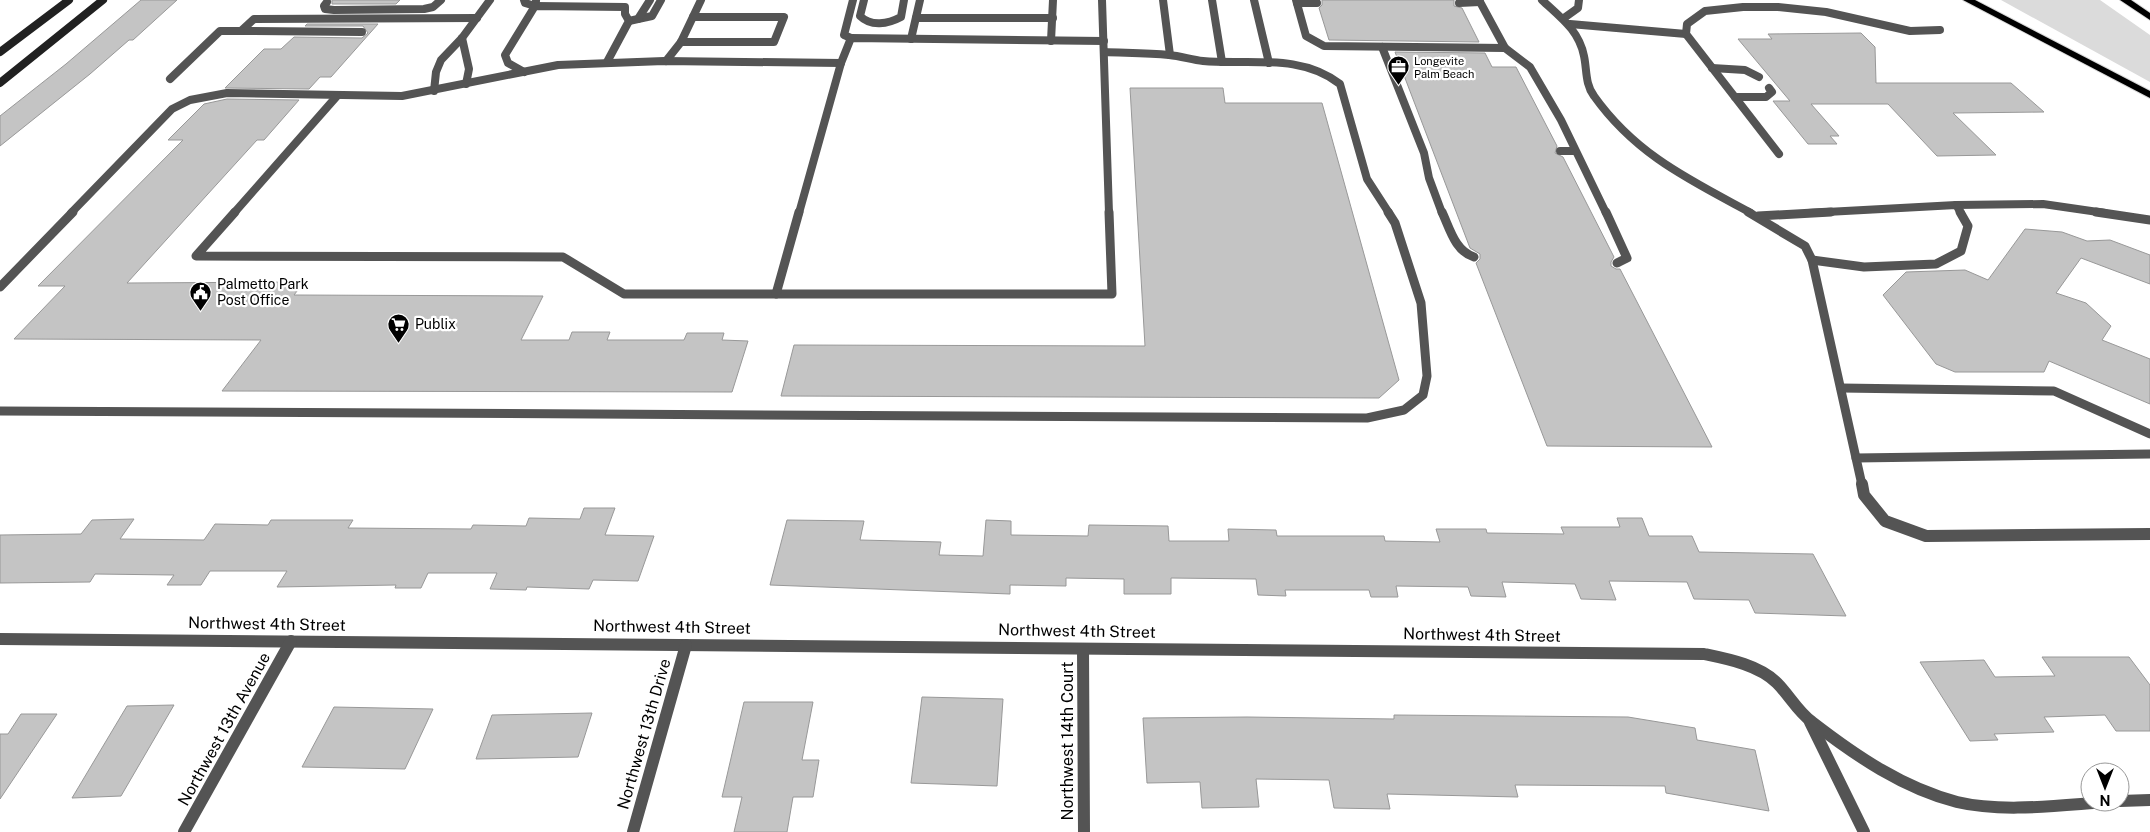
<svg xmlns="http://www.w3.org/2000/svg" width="2150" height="832" font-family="'Public Sans',sans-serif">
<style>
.green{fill:#dbdbdb}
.building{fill:#c4c4c4;stroke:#989898}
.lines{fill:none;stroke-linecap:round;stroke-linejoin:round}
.highway-casing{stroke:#dbdbdb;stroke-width:2}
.lane-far2{stroke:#545454;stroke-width:8}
.lane-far1{stroke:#545454;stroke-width:9}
.lane{stroke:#545454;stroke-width:12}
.street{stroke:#545454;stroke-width:12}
.secondary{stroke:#212121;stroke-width:8}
.highway{fill:#000;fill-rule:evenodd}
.labels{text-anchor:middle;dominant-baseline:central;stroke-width:4.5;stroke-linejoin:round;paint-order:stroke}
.far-poi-label{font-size:11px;fill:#000;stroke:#fff;text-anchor:start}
.poi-label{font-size:14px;fill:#000;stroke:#fff;text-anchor:start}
.near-street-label{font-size:16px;fill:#000;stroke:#fff}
</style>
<rect width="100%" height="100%" fill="#fff"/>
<polygon class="green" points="2001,0 2100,0 2150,35 2150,82"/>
<g class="building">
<polygon points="141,0 177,0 133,40 129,40 90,74 0,146 0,116 66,64"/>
<polygon points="332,0 400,0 396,4 332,4"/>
<polygon points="1322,0 1454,0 1454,6 1462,8 1479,42 1329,40 1319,8 1322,5"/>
<polygon points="307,24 378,24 331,77 320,77 309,89 225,88 264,49 281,49 294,37 362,38 368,33 363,26 305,26"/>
<polygon points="1861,33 1875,47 1876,83 2011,83 2044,112 1953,113 1996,155 1937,156 1888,104 1811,104 1839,136 1830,136 1837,144 1808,144 1773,101 1790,101 1738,39 1772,39 1768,34"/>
<polygon points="1395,52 1485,53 1492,67 1516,67 1557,146 1555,153 1563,157 1614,257 1611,262 1611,266 1616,269 1620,269 1712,447 1547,446 1476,263 1480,259 1480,254 1470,248"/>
<polygon points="1130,88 1223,88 1225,103 1322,103 1399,380 1379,398 781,396 794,345 1145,346"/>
<polygon points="227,99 299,100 264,140 257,140 127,283 304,282 294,295 543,296 521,340 569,340 572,332 610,332 607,340 684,340 687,333 724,333 722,340 748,341 732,392 222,391 261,340 14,339 65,286 38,286 183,140 168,140 204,104"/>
<polygon points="2025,229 2062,232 2087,241 2110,240 2150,255 2150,284 2081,258 2056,293 2086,303 2111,326 2102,340 2150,359 2150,404 2049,361 2044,372 1955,372 1936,364 1883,295 1906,272 1965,270 1988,280"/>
<polygon points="584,508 615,508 605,535 654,536 638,581 593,580 589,589 527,587 526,590 490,589 497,573 428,573 421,588 395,588 396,585 277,587 287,571 210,571 201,585 167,585 174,575 95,574 90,582 0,583 0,535 81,534 92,520 134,519 120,539 204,540 215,524 268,525 271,520 353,520 348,528 471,529 473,525 526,526 529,518 580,519"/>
<polygon points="1617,518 1642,518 1649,536 1692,536 1699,552 1813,554 1846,616 1755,613 1749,600 1694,599 1687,582 1609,581 1616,600 1581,599 1575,584 1502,582 1506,597 1471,596 1468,587 1396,586 1398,597 1371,597 1369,590 1285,590 1286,596 1258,595 1256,579 1171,578 1171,594 1124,594 1124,579 1066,578 1066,586 1010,585 1010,594 770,585 787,520 864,521 860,540 941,542 939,555 983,556 986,520 1011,521 1011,535 1088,536 1089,525 1168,526 1169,541 1229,541 1228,529 1276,530 1277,536 1384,536 1385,541 1440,542 1436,529 1486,529 1487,533 1564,534 1561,527 1620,527"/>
<polygon points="2042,657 2129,657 2150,685 2150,731 2116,731 2105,715 2044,717 2054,732 1994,734 1998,740 1970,741 1920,662 1984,660 1995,677 2055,676"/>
<polygon points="922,697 1003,699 997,786 911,783"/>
<polygon points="744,702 813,702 802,760 819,760 813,797 793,797 787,832 734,832 742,797 722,797"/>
<polygon points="174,705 121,796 72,798 127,706"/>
<polygon points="334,707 433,709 405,769 302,767"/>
<polygon points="592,713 578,757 476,759 492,715"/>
<polygon points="21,714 57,714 0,799 0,734 8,734"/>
<polygon points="1394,715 1628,717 1695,728 1697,740 1755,750 1769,811 1666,793 1665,786 1515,785 1518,797 1387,794 1390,809 1334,808 1329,780 1256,779 1259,807 1202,808 1200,782 1147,783 1143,718 1247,717 1394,719"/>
</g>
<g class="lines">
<defs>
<g id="highway">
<polygon points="1963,0 1975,0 2150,91 2150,98"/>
<polygon points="2120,0 2131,0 2150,13 2150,20"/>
</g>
</defs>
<use href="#highway" class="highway-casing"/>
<g class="lane-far2">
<polyline points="524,0 525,3 535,6 536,1"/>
<path d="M864,0L860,16C871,27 888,24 901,17L904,0"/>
<polyline points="1102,0 1109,213"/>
<polyline points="1163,0 1170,55"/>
<polyline points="1212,0 1222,62"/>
<polyline points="1254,0 1269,63"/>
<polyline points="1296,0 1306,36 1324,46 1505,48 1479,0"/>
<path d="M1542,0C1560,17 1579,30 1584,56C1587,70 1585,84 1594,96C1636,155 1690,180 1751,213"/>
<polyline points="327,2 324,6 325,9 334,10 424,9 433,7 441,0"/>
<polyline points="1297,3 1317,3"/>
<polyline points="1459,3 1480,2"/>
<polyline points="916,18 1053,18"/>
<polyline points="1564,18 1578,8 1579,0"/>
<polyline points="638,19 652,16 661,0"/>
<polyline points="629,21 638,19 650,0"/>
<polyline points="1570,24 1686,34"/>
<polyline points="362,32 241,31 254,19 477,18"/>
<polyline points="462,38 469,69 466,84"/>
<polyline points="851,38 844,35 853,0"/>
<polyline points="911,39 920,0"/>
<polyline points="1051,41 1053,0"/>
<polyline points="681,42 774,42 784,17 693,17"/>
<polyline points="1382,47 1424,153 1429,178 1442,213"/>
<polyline points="1505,48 1530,67 1561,120 1606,213"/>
<path d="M1104,52C1126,53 1148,53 1169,55C1181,56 1192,60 1203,61C1250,65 1300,53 1340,84L1367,179L1389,213"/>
<polyline points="666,61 681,42 701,0"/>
<polyline points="1712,68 1745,70 1759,77"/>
<polyline points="524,72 508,63 505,55 535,6 625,7 625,14 629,21 607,62"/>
<polyline points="170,79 220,31 241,31"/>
<polyline points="434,91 436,72 441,60 462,38 490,0"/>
<polyline points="1735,97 1766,97 1772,92 1769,88"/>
<polyline points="1560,151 1575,151"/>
<polyline points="1779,154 1686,34 1687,24 1705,11 1743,7 1778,7 1826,12 1910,31 1940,30"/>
<polyline points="1956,205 2043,204 2105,213"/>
<polyline points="71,213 172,109 190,100 227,93 402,96 558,65 664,61 841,63"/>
<polyline points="234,213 337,96"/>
<polyline points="799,213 841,63 851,38 1104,41"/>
<polyline points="1808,213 1956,205 1961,213"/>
</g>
<g class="lane-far1">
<polyline points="235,212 196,256 563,257 624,294 1112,294 1109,212"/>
<path d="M1442,212C1450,229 1455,251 1474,257"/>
<polyline points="1606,212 1627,258 1617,263"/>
<polyline points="1748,212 1805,246 1812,260 1862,485"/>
<polyline points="2096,212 2150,220"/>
<polyline points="1758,216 1831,212"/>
<polyline points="1812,260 1864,267 1936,264 1961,251 1968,226 1960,212"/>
<polyline points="0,287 73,212"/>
<polyline points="776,294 799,212"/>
<polyline points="1841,388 2054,391 2150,434"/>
<polyline points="0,411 1367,418 1404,410 1423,395 1427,376 1421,303 1395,223 1388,212"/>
<polyline points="1856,458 2150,454"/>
</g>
<polyline class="lane" points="1862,484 1864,495 1885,521 1926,536 2150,534"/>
<g class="street">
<path d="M0,639L1704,654C1728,659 1759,665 1777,683C1789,695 1798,712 1812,722C1856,756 1903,788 1957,802C2003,813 2061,805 2108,802"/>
<polyline points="1083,649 1084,832"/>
<polyline points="1810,722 1864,832"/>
<polyline points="2120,801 2150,800"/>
<polyline points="184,832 291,641"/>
<polyline points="633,832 686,645"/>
</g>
<g class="secondary">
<polyline points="0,52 69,0"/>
<polyline points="0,83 103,0"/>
</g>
<use href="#highway" class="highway"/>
</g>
<defs>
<symbol id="office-pin" viewBox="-11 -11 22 30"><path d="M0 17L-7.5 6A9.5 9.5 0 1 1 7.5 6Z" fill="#000" stroke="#fff"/><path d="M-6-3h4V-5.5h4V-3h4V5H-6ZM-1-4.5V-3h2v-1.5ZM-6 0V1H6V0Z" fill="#fff"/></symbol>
<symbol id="civic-pin" viewBox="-11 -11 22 30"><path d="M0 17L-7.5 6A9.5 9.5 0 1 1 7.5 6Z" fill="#000" stroke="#fff"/><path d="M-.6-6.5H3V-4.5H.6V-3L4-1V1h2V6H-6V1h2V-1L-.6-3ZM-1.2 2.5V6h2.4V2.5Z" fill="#fff"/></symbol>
<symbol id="supermarket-pin" viewBox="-11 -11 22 30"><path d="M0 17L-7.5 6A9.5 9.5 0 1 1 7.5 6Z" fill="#000" stroke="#fff"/><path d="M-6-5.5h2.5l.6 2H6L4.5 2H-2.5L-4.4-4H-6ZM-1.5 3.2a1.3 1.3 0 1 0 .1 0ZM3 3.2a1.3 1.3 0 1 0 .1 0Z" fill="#fff"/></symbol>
</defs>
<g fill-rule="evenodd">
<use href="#office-pin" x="1386" y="54" width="25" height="34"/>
<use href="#civic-pin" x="188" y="280" width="25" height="34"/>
<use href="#supermarket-pin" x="386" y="312" width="25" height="34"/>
</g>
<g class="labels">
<g class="far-poi-label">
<text x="1414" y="61">Longevite<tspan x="1414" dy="13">Palm Beach</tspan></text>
</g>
<g class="poi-label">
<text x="217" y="284">Palmetto Park<tspan x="217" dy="16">Post Office</tspan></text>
<text x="415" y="324">Publix</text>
</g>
<g class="near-street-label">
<text transform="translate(267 624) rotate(1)">Northwest 4th Street</text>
<text transform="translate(672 627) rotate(1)">Northwest 4th Street</text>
<text transform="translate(1077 631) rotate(1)">Northwest 4th Street</text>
<text transform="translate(1482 635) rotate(1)">Northwest 4th Street</text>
<text transform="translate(224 729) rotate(-61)">Northwest 13th Avenue</text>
<text transform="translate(644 734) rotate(-74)">Northwest 13th Drive</text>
<text transform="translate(1067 741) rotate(-90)">Northwest 14th Court</text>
</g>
</g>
<g transform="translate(2105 787) rotate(180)"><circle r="24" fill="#ffffff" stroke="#999999"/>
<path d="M0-4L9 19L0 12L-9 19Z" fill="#000000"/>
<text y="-8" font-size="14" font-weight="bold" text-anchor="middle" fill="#000000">N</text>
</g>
</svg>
